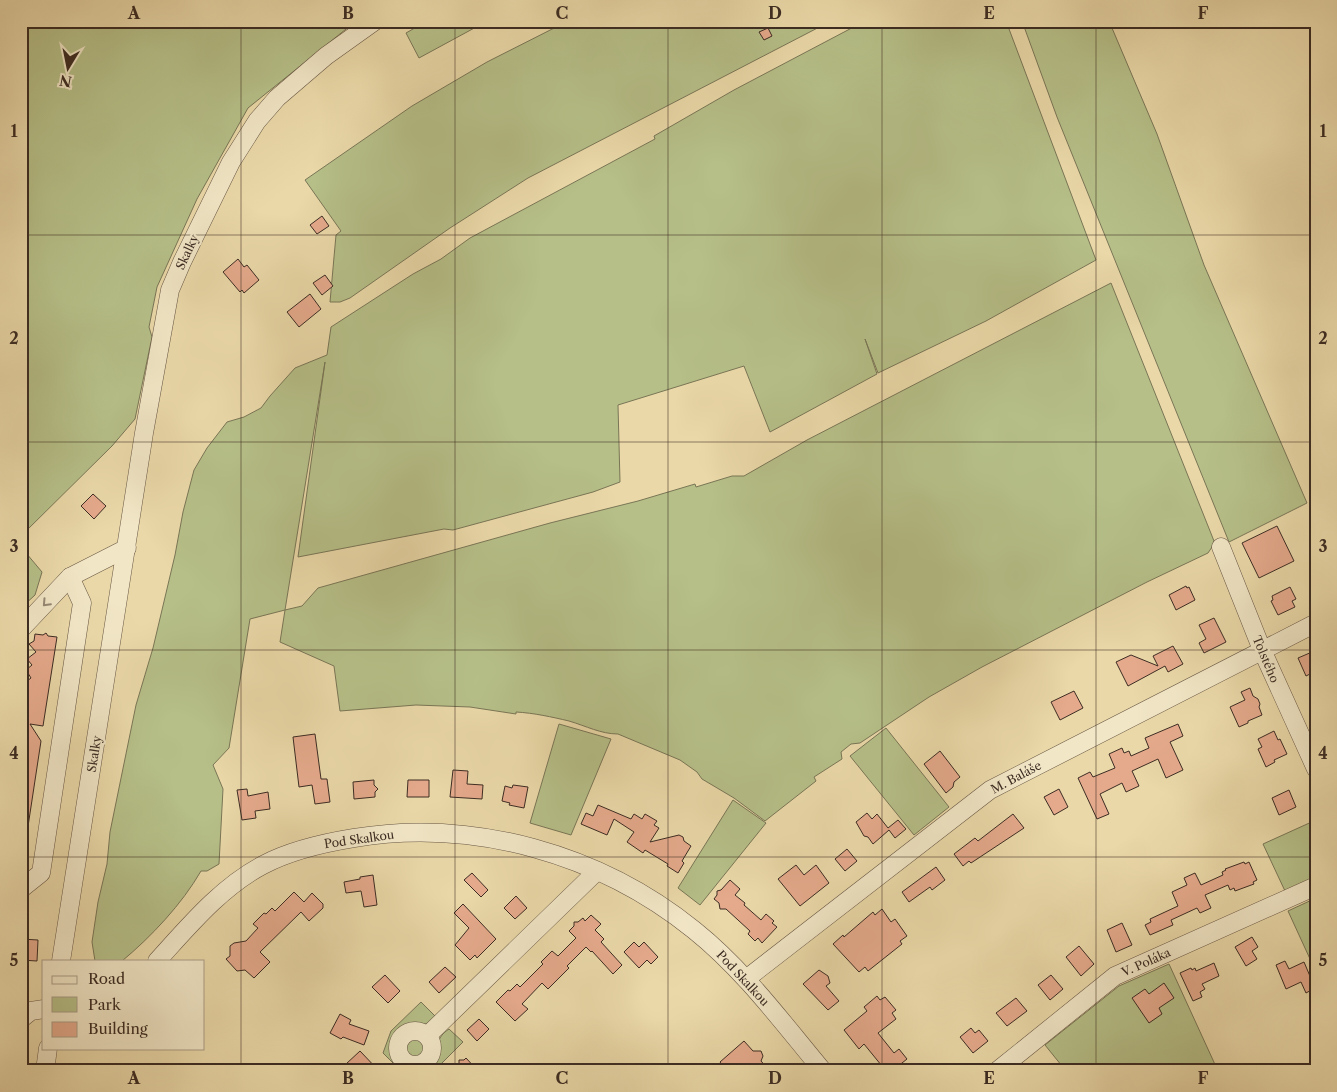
<svg xmlns="http://www.w3.org/2000/svg" width="1337" height="1092" font-family="'Libre Caslon Text',serif">
<style>
.green{fill:#b6bf88;stroke:#797656}
.building{fill:#e5aa8c;stroke:#3c2c23}
.lines{fill:none;stroke-linecap:round;stroke-linejoin:round}
.minor-casing{stroke:#685744;stroke-width:19}
.minor{stroke:#f1e6c6;stroke-width:18}
.oneway{stroke:#968974}
.grid{fill:none;stroke:#3c2c23;stroke-width:1;stroke-opacity:0.55}
.labels{text-anchor:middle;dominant-baseline:central;stroke-width:4.5;stroke-linejoin:round;paint-order:stroke}
.street-label{font-size:12px;fill:#3c2c23;stroke:#f1e6c6}
.neatline{fill:none;stroke:#3c2c23;stroke-width:2}
.grid-label{font-size:16px;text-anchor:middle;font-weight:bold;fill:#3c2c23}
</style>
<rect width="100%" height="100%" fill="#ead8a8"/>
<filter id="stains"><feTurbulence type="fractalNoise" baseFrequency=".004" numOctaves="4"/><feColorMatrix values="0 0 0 0 .2 0 0 0 0 .09 0 0 0 0 .02 0 0 0 .5 -.17"/></filter>
<radialGradient id="worn" r=".72"><stop offset=".6" stop-color="#630" stop-opacity="0"/><stop offset="1" stop-color="#630" stop-opacity=".3"/></radialGradient>
<g class="green">
<polygon points="21,21 356,21 248,108 197,199 157,287 149,327 152,337 135,419 112,446 24,533 21,539"/>
<polygon points="427,21 476,21 478,26 419,58 406,33"/>
<polygon points="568,21 831,21 528,178 450,228 350,298 340,302 330,302 336,235 341,231 305,180 412,106 487,62"/>
<path d="M865,21H1006L1096,260L986,321L878,373L865,339L877,374L770,432L744,366L618,405L620,482L593,492L453,530L444,529L298,557L325,362L285,610L302,606L318,588L550,523L638,501L695,484L696,487L732,476H744L807,440L1111,283L1214,541L1212,547L1208,553L1147,582L982,667L929,697L860,743L851,744L841,752L842,759L814,777L816,781L765,821L734,798L702,779L697,772L680,760L618,734C601,734 586,726 569,721C552,717 534,713 516,712V714L470,707L416,705L340,711L334,666L280,642L285,610L250,619L229,748L213,765L223,789L219,864L207,871H201C182,904 151,937 122,961H95L92,942L98,902L107,864L110,832L119,788L136,705L153,648L175,555L183,512L194,470L207,448L227,422L244,417L261,408L270,396L295,368L327,355L331,327L413,274L441,259L470,238L655,139L654,136L734,90Z"/>
<polygon points="1022,21 1109,21 1157,134 1204,265 1307,503 1229,542 1057,117"/>
<polygon points="21,547 42,572 35,595 21,608"/>
<polygon points="559,724 611,739 571,835 530,823"/>
<polygon points="886,728 949,807 914,835 850,756"/>
<polygon points="733,800 766,823 700,905 678,888"/>
<polygon points="1316,820 1316,877 1285,891 1263,844"/>
<polygon points="1316,898 1316,972 1288,911"/>
<polygon points="1169,964 1218,1071 1066,1071 1045,1045 1119,986"/>
<path d="M421,1002L435,1016C432,1019 429,1023 426,1024C417,1027 407,1024 400,1031C385,1045 393,1066 411,1071H401L383,1053L391,1031Z"/>
<path d="M449,1029L463,1042L434,1071H419C440,1065 433,1053 440,1038C442,1034 446,1031 449,1029Z"/>
<circle cx="415" cy="1048" r="9"/>
</g>
<g class="building">
<polygon points="768,28 772,36 764,40 759,32"/>
<polygon points="322,216 329,226 317,234 310,225"/>
<polygon points="238,259 244,267 247,265 259,280 244,293 242,290 240,292 223,272"/>
<polygon points="325,275 333,286 322,295 313,283"/>
<polygon points="310,294 321,309 299,327 287,312"/>
<polygon points="93,494 106,506 94,519 81,506"/>
<polygon points="1277,526 1294,561 1259,578 1242,543"/>
<polygon points="1186,586 1187,588 1189,587 1195,600 1176,610 1169,595"/>
<polygon points="1290,587 1296,599 1292,601 1295,607 1278,615 1271,601 1273,600 1272,596"/>
<polygon points="1214,618 1226,642 1204,653 1199,643 1206,639 1199,625"/>
<polygon points="46,633 48,636 57,637 43,726 30,724 41,741 27,833 21,833 21,706 22,700 25,698 26,688 23,684 31,678 26,670 32,665 27,659 36,652 29,644 34,641 35,634 43,635"/>
<polygon points="1173,646 1183,664 1168,672 1165,666 1128,686 1116,662 1131,655 1158,666 1153,656"/>
<polygon points="1312,652 1316,661 1316,671 1306,676 1298,658"/>
<polygon points="1250,688 1253,696 1258,699 1260,704 1259,707 1262,715 1248,721 1248,723 1239,727 1230,707 1245,700 1241,692"/>
<polygon points="1074,691 1083,708 1060,720 1051,702"/>
<polygon points="1178,724 1183,736 1170,742 1183,770 1166,778 1158,759 1132,771 1139,786 1126,792 1122,783 1100,794 1109,814 1097,819 1078,778 1090,772 1093,777 1115,768 1109,754 1122,748 1124,753 1129,751 1131,756 1149,748 1145,738"/>
<polygon points="1274,731 1278,740 1280,739 1287,754 1274,760 1275,762 1266,767 1258,749 1262,747 1258,739"/>
<polygon points="315,734 321,779 327,779 330,802 315,804 312,785 299,787 293,737"/>
<polygon points="940,751 960,777 954,782 953,787 946,793 924,764"/>
<polygon points="453,770 468,771 467,784 483,785 482,799 450,797"/>
<polygon points="374,780 374,785 378,789 375,792 375,797 354,799 353,782"/>
<polygon points="408,780 429,780 429,797 407,797"/>
<polygon points="513,785 528,787 524,808 509,805 510,803 502,801 505,786 512,788"/>
<polygon points="247,789 248,796 268,792 270,809 255,811 256,818 242,820 237,790"/>
<polygon points="1059,789 1068,807 1054,815 1044,797"/>
<polygon points="1289,790 1296,807 1279,815 1272,798"/>
<polygon points="598,805 631,819 634,814 642,819 645,814 657,821 654,825 659,828 650,842 679,835 683,837 684,841 691,846 682,861 684,863 678,873 667,866 668,864 645,850 643,853 627,842 634,832 614,819 607,835 581,824 586,813 593,816"/>
<polygon points="867,813 872,819 877,814 888,828 898,820 906,829 895,838 889,830 873,844 868,837 864,836 856,822"/>
<polygon points="1013,814 1024,828 971,863 969,861 963,866 954,854 975,838 978,841"/>
<polygon points="847,849 857,861 845,871 835,859"/>
<polygon points="1244,862 1245,864 1249,862 1257,880 1253,882 1254,884 1235,891 1234,888 1230,890 1228,885 1205,895 1211,908 1200,913 1197,908 1171,920 1173,925 1150,935 1145,925 1151,922 1150,919 1178,906 1172,892 1187,885 1184,878 1195,873 1201,885 1223,875 1222,872 1226,870 1225,869"/>
<polygon points="796,865 804,875 816,865 829,883 800,906 778,879"/>
<polygon points="936,867 945,880 932,890 930,887 909,902 902,892"/>
<polygon points="472,873 488,890 481,897 464,880"/>
<polygon points="373,875 377,905 364,907 361,891 346,893 344,882 360,879 360,877"/>
<polygon points="730,880 740,889 735,895 745,903 744,905 761,920 766,914 774,921 772,923 777,927 762,943 758,938 755,941 748,934 750,931 726,909 720,909 719,903 714,899 717,895 717,891 721,890"/>
<polygon points="294,892 304,902 312,893 323,904 323,908 309,921 301,912 260,952 270,962 254,978 245,970 237,971 226,959 230,956 230,946 234,943 246,941 258,928 253,924 264,913 266,914 272,908 275,911"/>
<polygon points="516,896 527,908 515,919 504,908"/>
<polygon points="463,904 496,939 477,958 475,955 470,960 455,945 469,928 454,913"/>
<polygon points="882,909 891,922 895,919 907,936 900,941 902,944 868,971 865,967 859,972 833,944 843,935 844,937 873,912 875,915"/>
<polygon points="591,915 601,924 595,930 604,939 601,942 622,965 613,974 592,951 591,952 586,947 567,966 569,968 548,989 542,983 522,1004 528,1009 515,1021 496,1002 508,990 510,991 517,984 520,987 543,964 541,962 552,951 558,956 576,938 569,931 574,926 574,922 578,922 583,918 585,921"/>
<polygon points="1122,923 1132,945 1116,952 1107,930"/>
<polygon points="1252,937 1258,947 1252,951 1257,959 1246,966 1235,947"/>
<polygon points="21,939 38,940 37,961 21,960"/>
<polygon points="634,942 639,947 644,942 658,957 651,964 647,960 639,968 624,952"/>
<polygon points="1079,946 1094,964 1081,976 1066,957"/>
<polygon points="1285,961 1289,969 1304,962 1315,988 1306,993 1301,982 1286,989 1276,965"/>
<polygon points="1214,963 1219,976 1202,984 1205,989 1200,992 1202,997 1193,1001 1180,973 1191,968 1192,970 1195,968 1196,971"/>
<polygon points="445,967 456,977 439,993 429,982"/>
<polygon points="819,970 828,976 830,983 826,986 839,1001 828,1010 803,984"/>
<polygon points="385,975 400,991 388,1003 372,987"/>
<polygon points="1051,975 1063,989 1050,1000 1038,985"/>
<polygon points="1164,983 1174,998 1159,1008 1162,1014 1149,1023 1132,998 1145,989 1149,994"/>
<polygon points="877,996 880,1000 885,997 896,1010 892,1013 896,1019 878,1033 894,1053 899,1049 907,1059 892,1071 886,1071 864,1044 859,1049 844,1030 867,1011 864,1007"/>
<polygon points="1016,998 1027,1011 1007,1026 996,1013"/>
<polygon points="340,1014 351,1020 349,1024 369,1031 364,1045 343,1037 341,1039 330,1033"/>
<polygon points="479,1019 489,1029 477,1041 467,1030"/>
<polygon points="971,1028 975,1033 979,1030 988,1041 973,1053 960,1037"/>
<polygon points="744,1041 753,1051 761,1051 763,1056 761,1061 770,1071 727,1071 720,1062"/>
<polygon points="360,1051 379,1071 353,1071 346,1064"/>
<polygon points="466,1058 478,1071 459,1071 459,1060 464,1060"/>
</g>
<g class="lines">
<defs>
<g id="minor">
<polyline points="1221,547 1262,650 1316,769"/>
<polyline points="21,629 70,577 127,548"/>
<polyline points="21,889 41,873 82,603 70,577"/>
<polyline points="61,961 144,433 170,290 182,262 231,162 257,121 277,98 326,56 375,21"/>
<path d="M157,961C188,927 221,887 263,865C291,850 323,843 354,838C473,818 600,854 694,930C744,970 782,1022 823,1071"/>
<polyline points="746,979 990,790 1316,623"/>
<polyline points="21,1019 31,1011 44,1009"/>
<circle cx="415" cy="1048" r="17"/>
<polyline points="427,1036 597,871"/>
<polyline points="45,1071 48,1048"/>
<polyline points="997,1071 1115,976 1316,886"/>
</g>
</defs>
<use href="#minor" class="minor-casing"/>
<use href="#minor" class="minor"/>
</g>
<defs><path id="oneway-chevron" d="M-2-3.5L2.5 0L-2 3.5" fill="none" stroke-width="1.6" stroke-linecap="round" stroke-linejoin="round" transform="scale(1.25)"/></defs>
<use class="oneway" href="#oneway-chevron" transform="translate(46 603) rotate(133)"/>
<path class="grid" d="M241,21V1071M455,21V1071M668,21V1071M882,21V1071M1096,21V1071M21,235H1316M21,442H1316M21,650H1316M21,857H1316"/>
<g class="labels">
<g class="street-label">
<text transform="translate(187 252) rotate(-65)">Skalky</text>
<text transform="translate(1266 659) rotate(67)">Tolstého</text>
<text transform="translate(94 754) rotate(-81)">Skalky</text>
<text transform="translate(1016 777) rotate(-28)">M. Baláše</text>
<text transform="translate(359 839) rotate(-8)">Pod Skalkou</text>
<text transform="translate(1146 962) rotate(-24)">V. Poláka</text>
<text transform="translate(743 978) rotate(47)">Pod Skalkou</text>
</g>
</g>
<rect width="1337" height="1092" fill="none" stroke="#ead8a8" stroke-width="55"/>
<rect x="42" y="960" width="162" height="90" fill="#f1e6c6" stroke="#a99c85"/>
<rect x="52" y="976" width="25" height="8" fill="#f1e6c6" stroke="#a99c85"/>
<text x="88" y="984" font-size="15" fill="#3c2c23">Road</text>
<rect x="52" y="997" width="25" height="15" fill="#b6bf88" stroke="#a99c85"/>
<text x="88" y="1010" font-size="15" fill="#3c2c23">Park</text>
<rect x="52" y="1022" width="25" height="15" fill="#e5aa8c" stroke="#a99c85"/>
<text x="88" y="1034" font-size="15" fill="#3c2c23">Building</text>
<g transform="translate(68 68) rotate(190)" stroke="#f1e6c6" stroke-width="4" paint-order="stroke">
<path d="M0-4L9 19L0 12L-9 19Z" fill="#3c2c23"/>
<text y="-8" font-size="14" font-weight="bold" text-anchor="middle" fill="#3c2c23">N</text>
</g>
<rect x="28" y="28" width="1282" height="1036" class="neatline"/>
<g class="grid-label">
<text x="134" y="19">A</text>
<text x="348" y="19">B</text>
<text x="562" y="19">C</text>
<text x="775" y="19">D</text>
<text x="989" y="19">E</text>
<text x="1203" y="19">F</text>
<text x="14" y="137">1</text>
<text x="1323" y="137">1</text>
<text x="14" y="344">2</text>
<text x="1323" y="344">2</text>
<text x="14" y="552">3</text>
<text x="1323" y="552">3</text>
<text x="14" y="759">4</text>
<text x="1323" y="759">4</text>
<text x="14" y="966">5</text>
<text x="1323" y="966">5</text>
<text x="134" y="1084">A</text>
<text x="348" y="1084">B</text>
<text x="562" y="1084">C</text>
<text x="775" y="1084">D</text>
<text x="989" y="1084">E</text>
<text x="1203" y="1084">F</text>
</g>
<rect width="100%" height="100%" filter="url(#stains)"/>
<rect width="100%" height="100%" fill="url(#worn)"/>
</svg>
